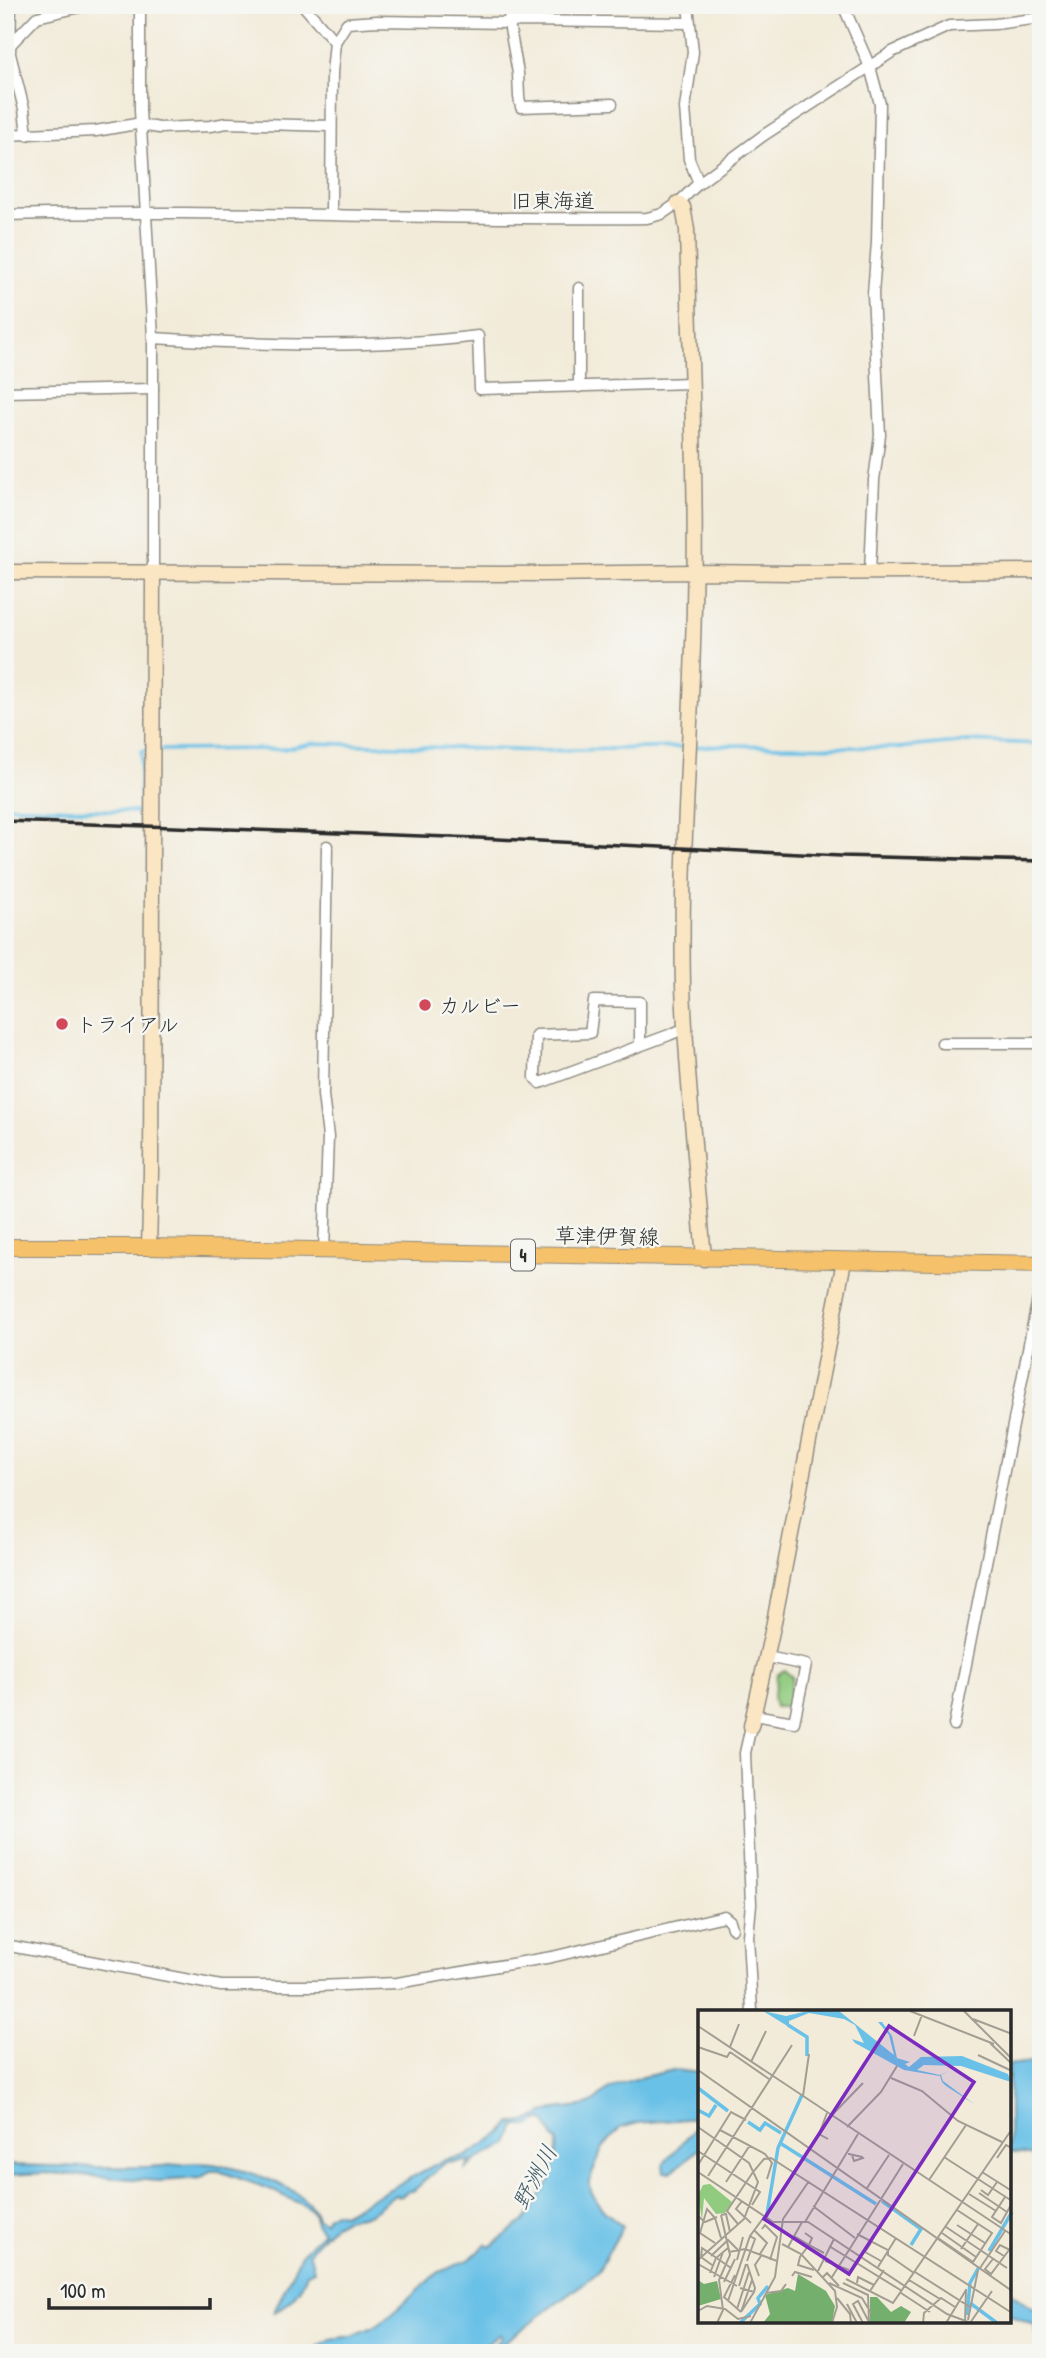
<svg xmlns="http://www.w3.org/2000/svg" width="1046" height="2358" font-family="'Patrick Hand','Klee One',sans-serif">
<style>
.green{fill:#91cb7f;stroke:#5e7b55;stroke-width:2}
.water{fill:#6ac1e7;stroke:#4a7689;stroke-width:2}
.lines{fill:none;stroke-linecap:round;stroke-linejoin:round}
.stream{stroke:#6ac1e7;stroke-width:3.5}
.river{stroke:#6ac1e7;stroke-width:19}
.street-casing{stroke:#8e8b82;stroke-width:13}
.secondary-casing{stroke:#8e8b82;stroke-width:17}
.primary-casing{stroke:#8e8b82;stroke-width:18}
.street{stroke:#fff;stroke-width:10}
.secondary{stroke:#fbe6c4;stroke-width:14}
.primary{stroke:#f5c16b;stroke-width:16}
.rail{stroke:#2b2b2b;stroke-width:3.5}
.poi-dot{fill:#d1495b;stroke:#f6f6f2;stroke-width:2.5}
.labels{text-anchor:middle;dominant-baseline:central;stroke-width:5;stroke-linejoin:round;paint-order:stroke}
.shield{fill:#f6f6f2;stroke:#686867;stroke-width:2}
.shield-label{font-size:19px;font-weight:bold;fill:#2b2b2b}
.street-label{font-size:21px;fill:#2b2b2b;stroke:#f6f6f2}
.poi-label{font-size:21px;fill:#2b2b2b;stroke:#f6f6f2;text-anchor:start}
.water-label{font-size:23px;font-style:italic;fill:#3e5863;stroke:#f6f6f2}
.inset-river{fill:none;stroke:#6ac1e7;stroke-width:3.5}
.inset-road{fill:none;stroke:#a29e93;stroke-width:2}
.view{fill:#7b2cbf;fill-opacity:0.15;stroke:#7b2cbf;stroke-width:3.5}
.inset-edge{fill:none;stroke:#2b2b2b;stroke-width:3.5}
</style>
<rect width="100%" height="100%" fill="#f6f6f2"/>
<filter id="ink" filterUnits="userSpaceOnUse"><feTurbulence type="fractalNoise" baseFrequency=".0143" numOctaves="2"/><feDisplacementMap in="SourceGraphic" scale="14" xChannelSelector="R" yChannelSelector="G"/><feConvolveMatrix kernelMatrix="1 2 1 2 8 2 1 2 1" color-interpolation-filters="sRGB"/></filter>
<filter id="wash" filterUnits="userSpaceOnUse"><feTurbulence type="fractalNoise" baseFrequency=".00686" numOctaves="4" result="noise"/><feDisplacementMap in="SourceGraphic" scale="28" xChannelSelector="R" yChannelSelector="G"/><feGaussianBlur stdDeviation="1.57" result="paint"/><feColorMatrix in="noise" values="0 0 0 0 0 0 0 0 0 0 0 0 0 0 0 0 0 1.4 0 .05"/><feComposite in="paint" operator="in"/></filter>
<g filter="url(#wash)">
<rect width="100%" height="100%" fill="#f2ebd9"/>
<polygon class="green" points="784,1670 792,1677 789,1701 786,1707 775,1707 773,1699 777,1675"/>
<g class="water">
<polygon points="1041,2061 1041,2157 1009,2152 1009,2065"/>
<path d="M674,2070L699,2073V2118L638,2123L620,2128L602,2149L589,2182L592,2194L603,2210L623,2226L597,2273L497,2348L491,2347L502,2338L500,2334L474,2353H306L331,2339L352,2336L380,2324L439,2272L469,2260L486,2244L490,2247L524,2221L552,2177L558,2142C550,2135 550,2126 543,2119L528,2126H515L508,2144L477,2159L465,2170L470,2161L445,2163L413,2191H409L400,2197L395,2195L368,2215L347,2218L332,2226L309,2252L314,2270L307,2273C301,2292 288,2303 273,2314L301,2254L323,2232L316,2224L313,2212L303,2205L269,2189L219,2171H210L201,2178L159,2181L49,2173L5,2175V2165C51,2166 98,2168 144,2167C166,2167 197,2160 218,2165C246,2170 310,2188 317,2219L325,2222L328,2216L335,2212L343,2214L444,2160L466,2156L503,2132L511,2123C531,2124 535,2115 552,2110C564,2107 579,2108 589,2104C597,2101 600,2095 606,2091C625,2079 653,2075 674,2070Z"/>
<polygon points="699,2124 699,2149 671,2172 664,2172 663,2164"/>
<polygon points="1009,2292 1034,2309 1041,2309 1041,2334 1035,2333 1035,2325 1009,2314"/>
</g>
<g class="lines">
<g class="stream">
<polyline points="691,747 727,745 898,748 967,741 1041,744"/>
<polyline points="157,750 283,749 313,743 541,751 683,747"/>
<polyline points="5,806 140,812 141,751 149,751"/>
</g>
<polyline class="river" points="1031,5 1041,16"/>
</g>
</g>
<g filter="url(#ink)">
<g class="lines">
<defs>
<g id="street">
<polyline points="11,5 10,54 24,109 27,135"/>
<polyline points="140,5 140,110 153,338 153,574"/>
<polyline points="303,5 335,42 332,73 331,214"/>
<polyline points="688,5 693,52 685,108 689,159 699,183"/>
<polyline points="843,5 870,67 880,104 877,242 873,294 880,435 874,480 870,573"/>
<polyline points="335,42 347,23 377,21 509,23 510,5"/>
<polyline points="10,45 37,17 89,5"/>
<polyline points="612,104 521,107 519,97 518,73 509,23 519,21 689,23"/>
<polyline points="5,135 96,131 136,124 159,128 210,126 227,123 331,126"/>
<path d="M5,215C219,208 433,221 647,218L662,214L678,203L699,183L764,135L892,52L949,26L995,24L1041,18"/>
<path d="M153,338C261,345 370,349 478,336L480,389L692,383"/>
<polyline points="579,387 579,288"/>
<polyline points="5,392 153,389"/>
<polyline points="942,1043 1041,1043"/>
<polyline points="640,1046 640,1002 594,1001 590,1033 536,1035 535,1078 540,1083 669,1035 686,1028"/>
<polyline points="324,1251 328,1137 323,1095 327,846"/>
<polyline points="754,1715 794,1722 806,1665 767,1657"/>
<polyline points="954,1725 1041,1283"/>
<polyline points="751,1726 745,1753 751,1904 748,1936 752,2011"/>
<polyline points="5,1945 221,1986 316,1986 397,1983 552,1957 724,1916 730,1921 732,1928"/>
</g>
<g id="secondary">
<path d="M678,203L683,207L687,230C690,355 697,480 694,605C692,732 680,858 683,985C686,1076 697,1168 704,1259"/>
<polyline points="5,572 542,574 695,572 791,573 1041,571"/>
<polyline points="149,1247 151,1172 153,574"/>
<polyline points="751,1726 773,1627 844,1261"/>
</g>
<polyline id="primary" points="5,1247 149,1247 1041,1264"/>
</defs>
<use href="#street" class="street-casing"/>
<use href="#secondary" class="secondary-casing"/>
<use href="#primary" class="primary-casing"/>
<use href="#street" class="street"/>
<use href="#secondary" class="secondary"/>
<use href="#primary" class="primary"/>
<polyline class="rail" points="5,821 478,838 841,856 1041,861"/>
</g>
</g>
<g class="poi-dot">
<circle cx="425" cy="1005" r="7"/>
<circle cx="62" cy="1024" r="7"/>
</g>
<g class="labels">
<rect class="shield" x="511" y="1239.5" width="24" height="31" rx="5"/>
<g class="shield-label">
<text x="523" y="1255">4</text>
</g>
<g class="street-label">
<text x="553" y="200">旧東海道</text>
<text transform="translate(607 1236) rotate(1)">草津伊賀線</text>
</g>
<g class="poi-label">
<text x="439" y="1005">カルビー</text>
<text x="76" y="1024">トライアル</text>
</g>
<g class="water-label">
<text transform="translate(534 2177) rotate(-62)">野洲川</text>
</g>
</g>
<g transform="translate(698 2010)">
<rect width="313" height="313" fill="#f2ebd9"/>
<path d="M12,174L34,192L27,203L18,204L6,188L4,210L0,185L5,175Z" fill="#91cb7f"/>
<path d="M100,264L128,281L137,296L134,313H65L72,304L67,285L90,278L97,281ZM0,270L6,274L19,271L23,289L0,296ZM172,287H179L193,302L203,296L213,302L206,313H172Z" fill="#74af6e"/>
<path d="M65,1L88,6L110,1H141L196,45L191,25L180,12H184L194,26L199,48L212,52L207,54L211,57L223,47L264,46L310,64L313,72L263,56L226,55L219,60L242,65L251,61L243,65L245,71L276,94L248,76L244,72L242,66L206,60L157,33L154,29L166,33L157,15L146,9L111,3L91,11V17Z" fill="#6ac1e7"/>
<path class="inset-river" d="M90,15L109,27V46M0,78L30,101M0,100L11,106L18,95M50,112L62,120L67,113L83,123M82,133L178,194M184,191L223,219L213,235M68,210L80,138L104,85M291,241L314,202M272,293L299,313M269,305L272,273L281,257M42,313L62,294L60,288L70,276"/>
<path class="inset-road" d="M212,1L296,34M266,1L314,49M275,9L314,24M0,16L314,225M216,26L224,5M292,33L314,54M0,37L29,47L32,42M32,37L41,14M32,42L71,69M280,45L314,61M53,52L68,21M0,60L314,281M193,68L224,81L260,111L304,132M105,86L111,44M129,103L121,124L130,129M134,105L165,73M0,117L51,153L60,172L46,209L0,250M149,117L183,82L199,56M22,120L67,144L74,153L69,169M0,141L62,182L54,195M150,144H151L164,147L165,148L156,151L154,145M246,147L314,191M299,148L308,135L314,138M0,155L33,102L48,110M0,162L75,212H110L249,304L273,313M284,162L314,181M10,166L94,35M231,170L268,115M28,172L52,135M169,178L191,145M283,180L290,185L299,172M281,183L309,202M271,184L298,201M307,187L294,207L303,213L314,193M44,191L38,199L53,213M115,196L157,228M23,205L28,204L32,222M0,206L7,212L19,207M107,212L160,124M40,214L29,201L55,162L66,149L73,148L314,303M259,215L287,233M248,217L309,258M64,219L67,215L79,227L72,250M56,220L69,233L62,244M244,223L278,247M159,224L190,240V245L216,263M96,226L111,235L114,228L107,223M240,228L275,252L294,223L259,200M17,233L2,223L9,199L17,208L23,228M173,233L167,242L183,251M84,234L103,244L137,281L139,297L134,313M131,236L204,281M90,237L104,212M263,239L280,214M31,242L47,239L79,251M13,246L30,230L40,240M306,246L298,241L302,235L312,240M295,249L287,259L293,264L314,236M39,250L45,227M49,251L57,229L52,226M127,251L151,260M0,254L39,276M14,255L3,247L4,238L33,258M180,257L198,228M282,258L307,221M116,260L100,255L102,247L111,235L126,243M120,261L136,229M217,262L272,297M12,263L18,248L30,238M37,265L26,287L43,302M61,266L57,255L63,246M94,266L97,262L114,267M16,267L25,242M125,267L129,263L141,276M134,267L205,154M148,269L195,293L314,119M211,270L242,289M26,272L37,249M131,273L164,288L173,303M145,273L170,285L171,312L160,291L155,294L165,313M159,273L160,267L176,275M41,276L48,254M42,278L56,282L57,278L49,254M172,281L186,260M68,283L83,281L88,274M203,283L232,302M139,288L152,304L153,313M30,291L52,226L66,207M149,294L159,313M39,299L51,262M0,301L9,296L27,299L40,309L53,306M43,302L54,270M43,302L56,282M270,310L280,260M19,313L25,300L21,270L32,245L23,205M52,313L77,267L85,209L111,171M225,313L226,303L243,288L257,297M248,313L268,280M267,313L268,279M272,313L294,281"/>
<path class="view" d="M191,16L276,72L151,264L66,209Z"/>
<rect width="313" height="313" class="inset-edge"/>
</g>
<rect width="1046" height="2358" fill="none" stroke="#f6f6f2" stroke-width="28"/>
<path d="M49 2298v10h161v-10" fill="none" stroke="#2b2b2b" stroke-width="3.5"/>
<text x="60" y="2298" font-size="21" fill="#2b2b2b" stroke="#f6f6f2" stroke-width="5" paint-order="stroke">100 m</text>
</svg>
